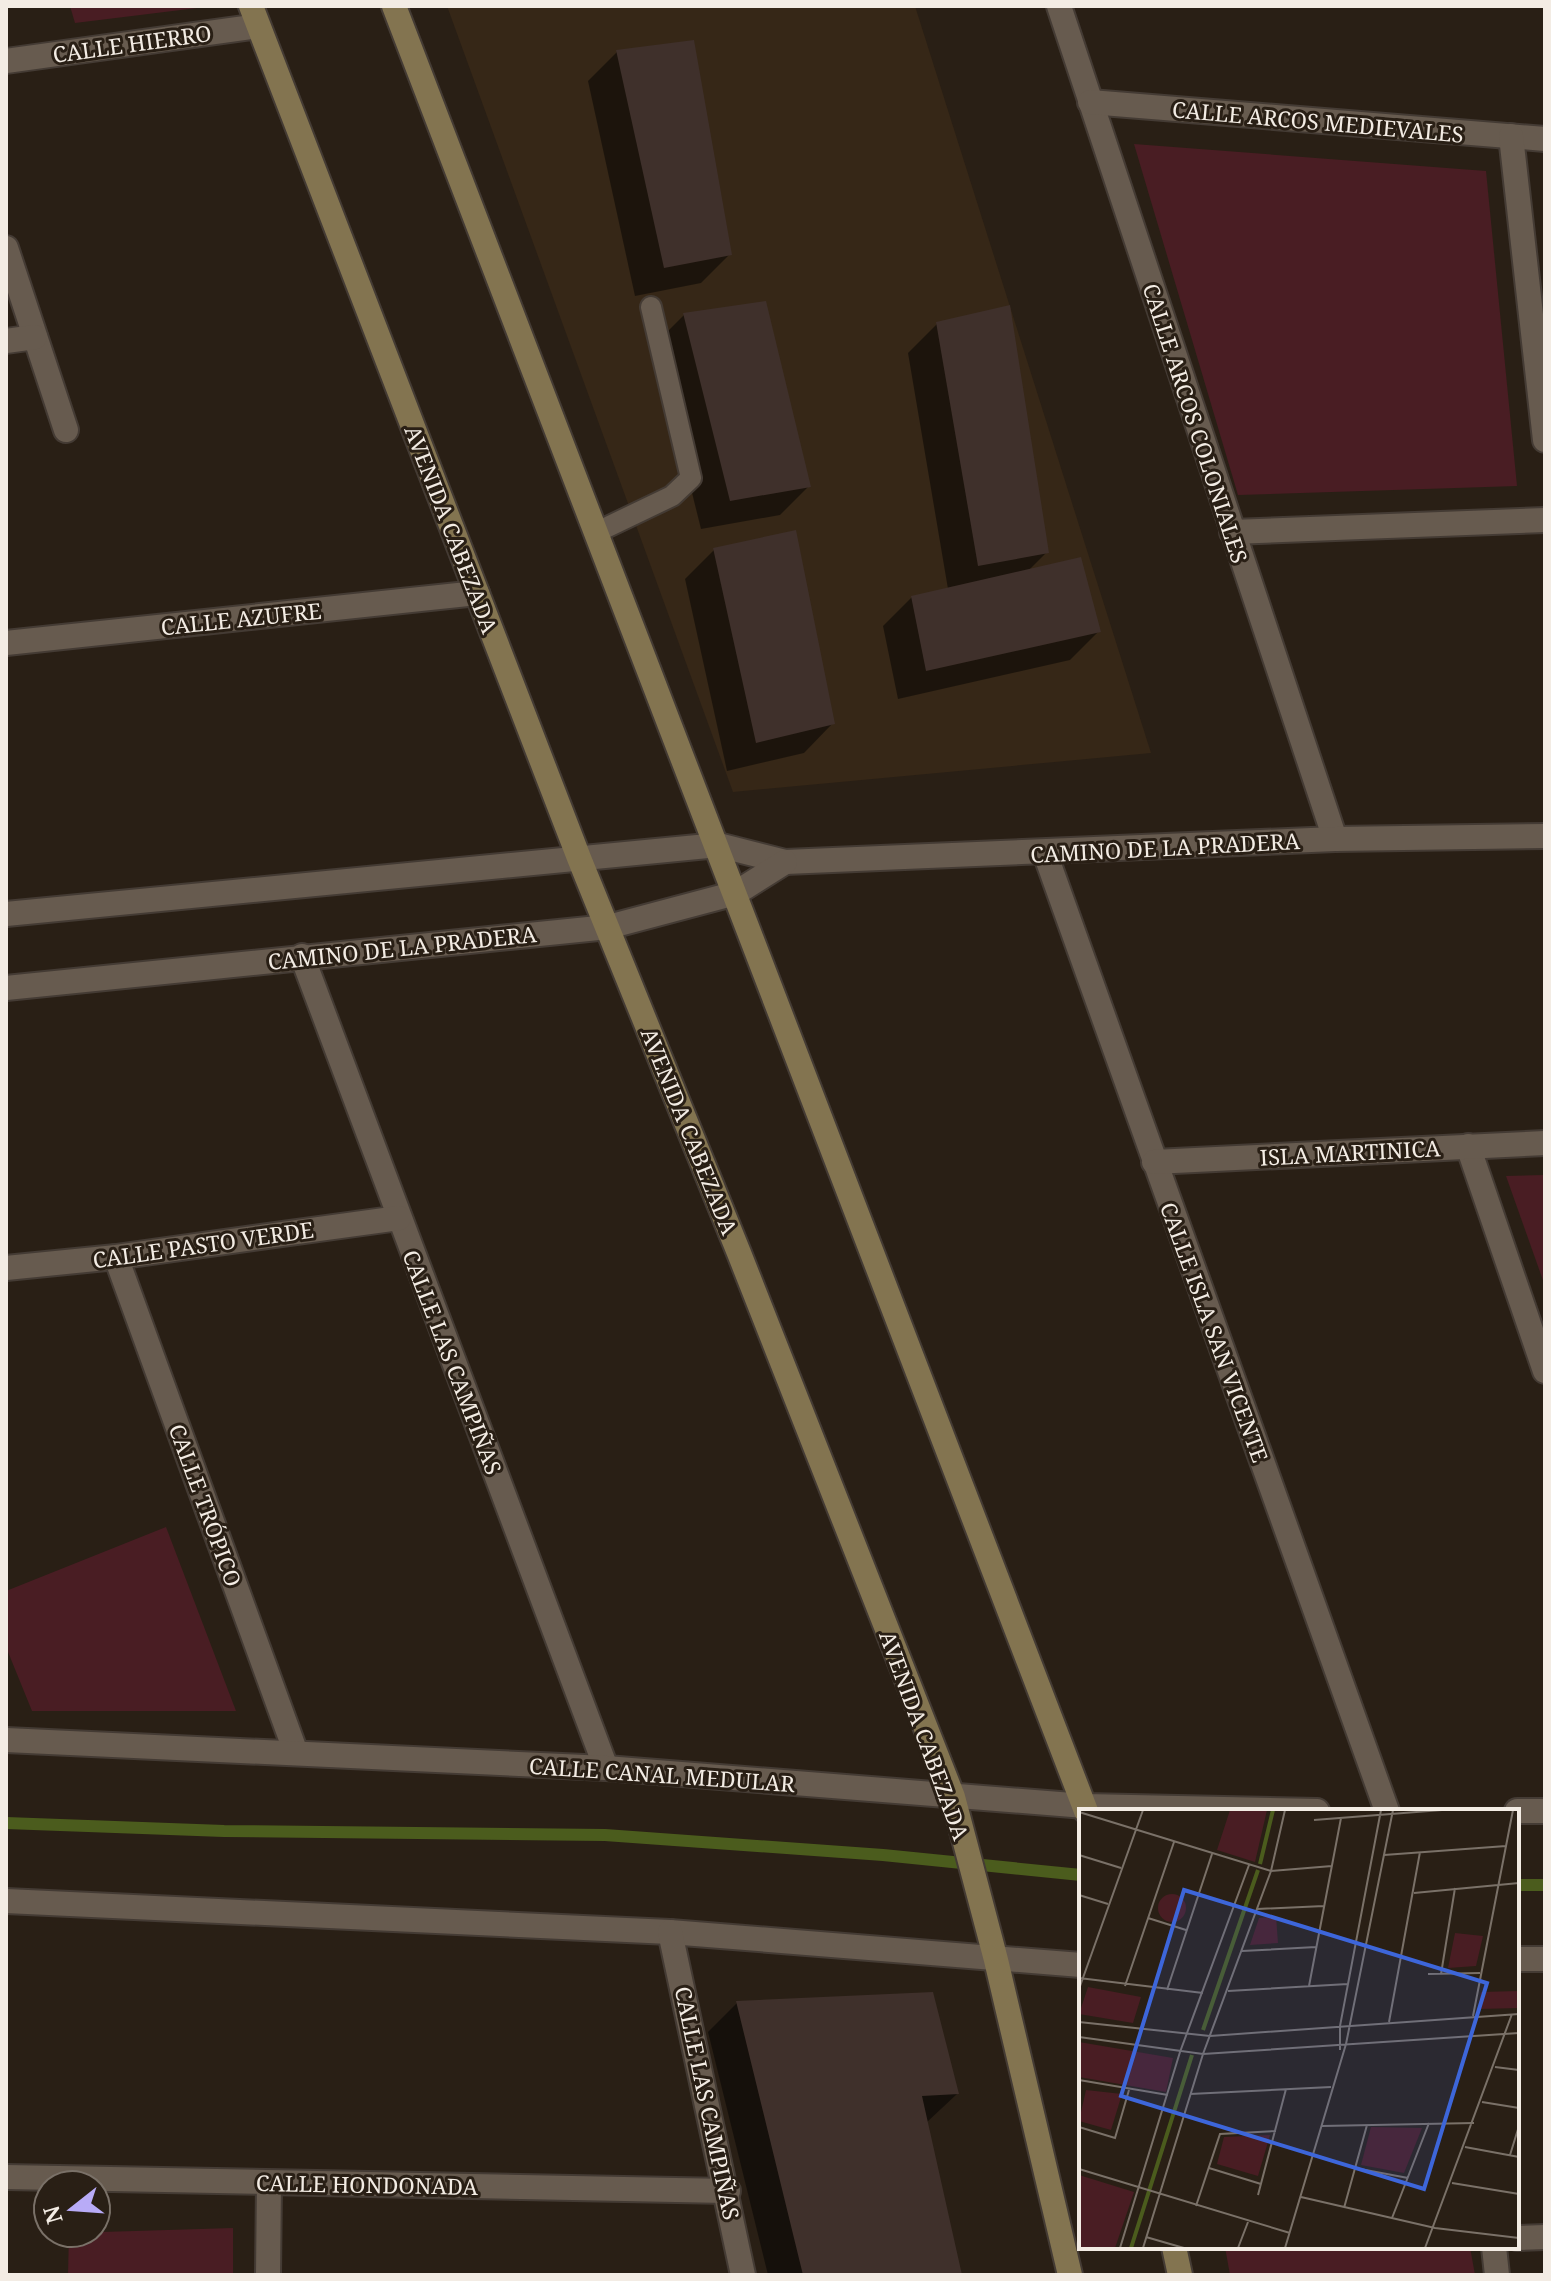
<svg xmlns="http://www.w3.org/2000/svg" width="1551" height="2281" font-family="'Noto Serif',serif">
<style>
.built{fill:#362717}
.green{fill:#491d23}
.shadow{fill:#0007}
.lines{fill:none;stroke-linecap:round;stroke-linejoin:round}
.stream{stroke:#4b5c1d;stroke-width:12}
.building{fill:#3f302b}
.lane-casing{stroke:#443b34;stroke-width:24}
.street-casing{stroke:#443b34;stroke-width:28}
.secondary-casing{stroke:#443b34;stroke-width:28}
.lane{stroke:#675b4f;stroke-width:20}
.street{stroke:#675b4f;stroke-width:24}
.secondary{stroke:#837450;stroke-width:24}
.labels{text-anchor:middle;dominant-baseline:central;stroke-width:6;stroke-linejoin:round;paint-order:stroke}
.street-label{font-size:22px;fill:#f3ece4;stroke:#291f15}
.inset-river{fill:none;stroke:#4b5c1d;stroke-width:4}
.inset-road{fill:none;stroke:#7a7168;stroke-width:2}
.view{fill:#3d66da;fill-opacity:0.15;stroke:#3d66da;stroke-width:4}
.inset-edge{fill:none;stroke:#f3ece4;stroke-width:4}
</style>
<rect width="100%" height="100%" fill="#291f15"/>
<polygon class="built" points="447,6 915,6 1151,753 733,792"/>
<g class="green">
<polygon points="70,6 196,6 197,8 75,23"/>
<polygon points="1134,144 1486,171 1517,486 1238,495"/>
<polygon points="1545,1175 1545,1286 1506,1176"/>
<polygon points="166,1527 236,1711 32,1711 6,1647 6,1591"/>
<polygon points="233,2228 233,2275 68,2275 69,2233"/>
<polygon points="1225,2247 1470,2247 1475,2275 1230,2275"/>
</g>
<g class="shadow">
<polygon points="617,52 730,254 701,283 635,296 588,81"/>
<polygon points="684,315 809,486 780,515 701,529 655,344"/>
<polygon points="937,324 1047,552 1027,572 1099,631 1070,660 898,699 883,626 912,597 948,589 908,353"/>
<polygon points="714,550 833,723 804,753 727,771 685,579"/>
<polygon points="931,1994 957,2094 926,2123 960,2275 768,2275 708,2032 737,2003"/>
</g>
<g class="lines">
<g class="stream">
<polyline points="6,1823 224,1831 605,1835 883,1855 1081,1875"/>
<polyline points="1517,1885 1545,1885"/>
</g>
</g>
<g class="building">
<polygon points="694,40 732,255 664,268 616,50"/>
<polygon points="766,301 811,487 730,501 683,313"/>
<polygon points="1010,305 1049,553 978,566 936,322"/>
<polygon points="796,530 835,724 756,743 713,548"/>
<polygon points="1081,557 1101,632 926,671 911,596"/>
<polygon points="933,1992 959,2094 922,2096 962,2275 803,2275 736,2001"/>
</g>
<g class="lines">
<defs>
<polyline id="lane" points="595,533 672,496 691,478 651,307"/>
<g id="street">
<polyline points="1059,6 1335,839"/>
<polyline points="6,61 258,26"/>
<polyline points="1090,102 1545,139"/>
<polyline points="1511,136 1545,440"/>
<polyline points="6,248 66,430"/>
<polyline points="6,341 35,337"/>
<polyline points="1232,532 1545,520"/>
<polyline points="6,643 477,593"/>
<polyline points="1045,853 1387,1811"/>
<polyline points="6,914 718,845 785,862 1335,839 1545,836"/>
<polyline points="302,956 606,1768"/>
<polyline points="6,988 608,927 736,893 785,862"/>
<polyline points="1468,1146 1545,1371"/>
<polyline points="1154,1162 1545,1143"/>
<polyline points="116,1257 296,1753"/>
<polyline points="6,1268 116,1257 399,1218"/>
<polyline points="6,1740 606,1768 1085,1806 1317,1811"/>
<polyline points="1517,1811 1545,1811"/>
<polyline points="6,1901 670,1932 1081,1965"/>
<polyline points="670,1932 743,2275"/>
<polyline points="1517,1959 1545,1959"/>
<polyline points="6,2177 728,2191"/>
<polyline points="1517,2238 1545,2237"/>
<polyline points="1494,2247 1497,2275"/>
<polyline points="268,2275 269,2183"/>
</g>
<g id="secondary">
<polyline points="251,6 579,858 739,1253 953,1797 996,1960 1070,2275"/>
<polyline points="394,6 1086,1811"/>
<polyline points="1174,2247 1180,2275"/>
</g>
</defs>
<use href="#lane" class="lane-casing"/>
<use href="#street" class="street-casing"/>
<use href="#secondary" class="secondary-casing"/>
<use href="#lane" class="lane"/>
<use href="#street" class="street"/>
<use href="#secondary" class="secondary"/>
</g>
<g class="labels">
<g class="street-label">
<text transform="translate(132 43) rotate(-8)">CALLE HIERRO</text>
<text transform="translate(1318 121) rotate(5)">CALLE ARCOS MEDIEVALES</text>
<text transform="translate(1196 423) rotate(72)">CALLE ARCOS COLONIALES</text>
<text transform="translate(452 529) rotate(69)">AVENIDA CABEZADA</text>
<text transform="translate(241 618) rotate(-6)">CALLE AZUFRE</text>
<text transform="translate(1165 847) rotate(-3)">CAMINO DE LA PRADERA</text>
<text transform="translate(402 947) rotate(-6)">CAMINO DE LA PRADERA</text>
<text transform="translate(690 1131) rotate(68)">AVENIDA CABEZADA</text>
<text transform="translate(1350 1152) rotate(-3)">ISLA MARTINICA</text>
<text transform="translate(203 1244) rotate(-8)">CALLE PASTO VERDE</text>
<text transform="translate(1215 1332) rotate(70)">CALLE ISLA SAN VICENTE</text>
<text transform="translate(453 1362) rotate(69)">CALLE LAS CAMPIÑAS</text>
<text transform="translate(206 1505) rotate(70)">CALLE TRÓPICO</text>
<text transform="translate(925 1735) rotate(70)">AVENIDA CABEZADA</text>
<text transform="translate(662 1774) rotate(4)">CALLE CANAL MEDULAR</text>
<text transform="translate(708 2103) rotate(78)">CALLE LAS CAMPIÑAS</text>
<text transform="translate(367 2184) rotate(1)">CALLE HONDONADA</text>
</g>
</g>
<g transform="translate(1079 1809)">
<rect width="440" height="440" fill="#291f15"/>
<path d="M151,1H188L176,53L138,41ZM79 99a14 14 0 1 1 28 0a14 14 0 1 1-28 0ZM197,107L199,134L171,136L180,109ZM376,124L404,127L397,157L369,159ZM9,178L62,188L54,214L0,205ZM440,182V199L399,200L402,183ZM0,233L94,249L87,283L0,268ZM7,281L43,285L32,321L0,312ZM292,318L343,319L325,364L282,356ZM191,326L179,367L138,355L145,328ZM0,366L55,383L36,439H0Z" fill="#491d23"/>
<path class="inset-river" d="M181,55L194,1M124,221L179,61M52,439L113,246"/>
<path class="inset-road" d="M0,3L192,62L253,57M235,11L363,1M0,46L42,59M305,46L427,37M335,84L440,74M0,86L29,95M178,100L245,97M69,109L107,121M163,142L237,138M349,165L401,164M362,165L376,79M0,169L124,184M46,177L95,33M230,177L262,9M0,180L64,1M88,181L133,45M149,182L269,175M394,207L434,1M0,213L131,227L440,205M310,213L341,43M0,228L124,245L440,224M261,241V217L302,1M416,258L440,261M0,271L89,286M111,285L252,278M403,293L440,299M243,317L395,314M0,318L36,329L50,281M386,338L440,348M431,346L440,317M130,359L182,375M276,359L329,369M0,360L211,424M373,374L440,385M179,386L207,280M222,388L356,419L440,429M117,397L141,325L197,322M265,399L288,316M313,409L350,314M67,428L105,439M41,439L101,243L170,56M64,439L124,245L192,62L206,1M159,439L169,413M206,439L267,235L314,1M346,439L433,205"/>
<path class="view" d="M105,81L408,174L345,380L42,287Z"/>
<rect width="440" height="440" class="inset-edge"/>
</g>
<rect width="1551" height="2281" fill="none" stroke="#f3ece4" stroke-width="16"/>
<g transform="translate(72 2209) rotate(253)"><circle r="38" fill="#291f15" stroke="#7a7168" stroke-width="2"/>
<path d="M0-6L14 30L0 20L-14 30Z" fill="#b8abf7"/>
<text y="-12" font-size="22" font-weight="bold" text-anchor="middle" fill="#f3ece4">N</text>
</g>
</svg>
